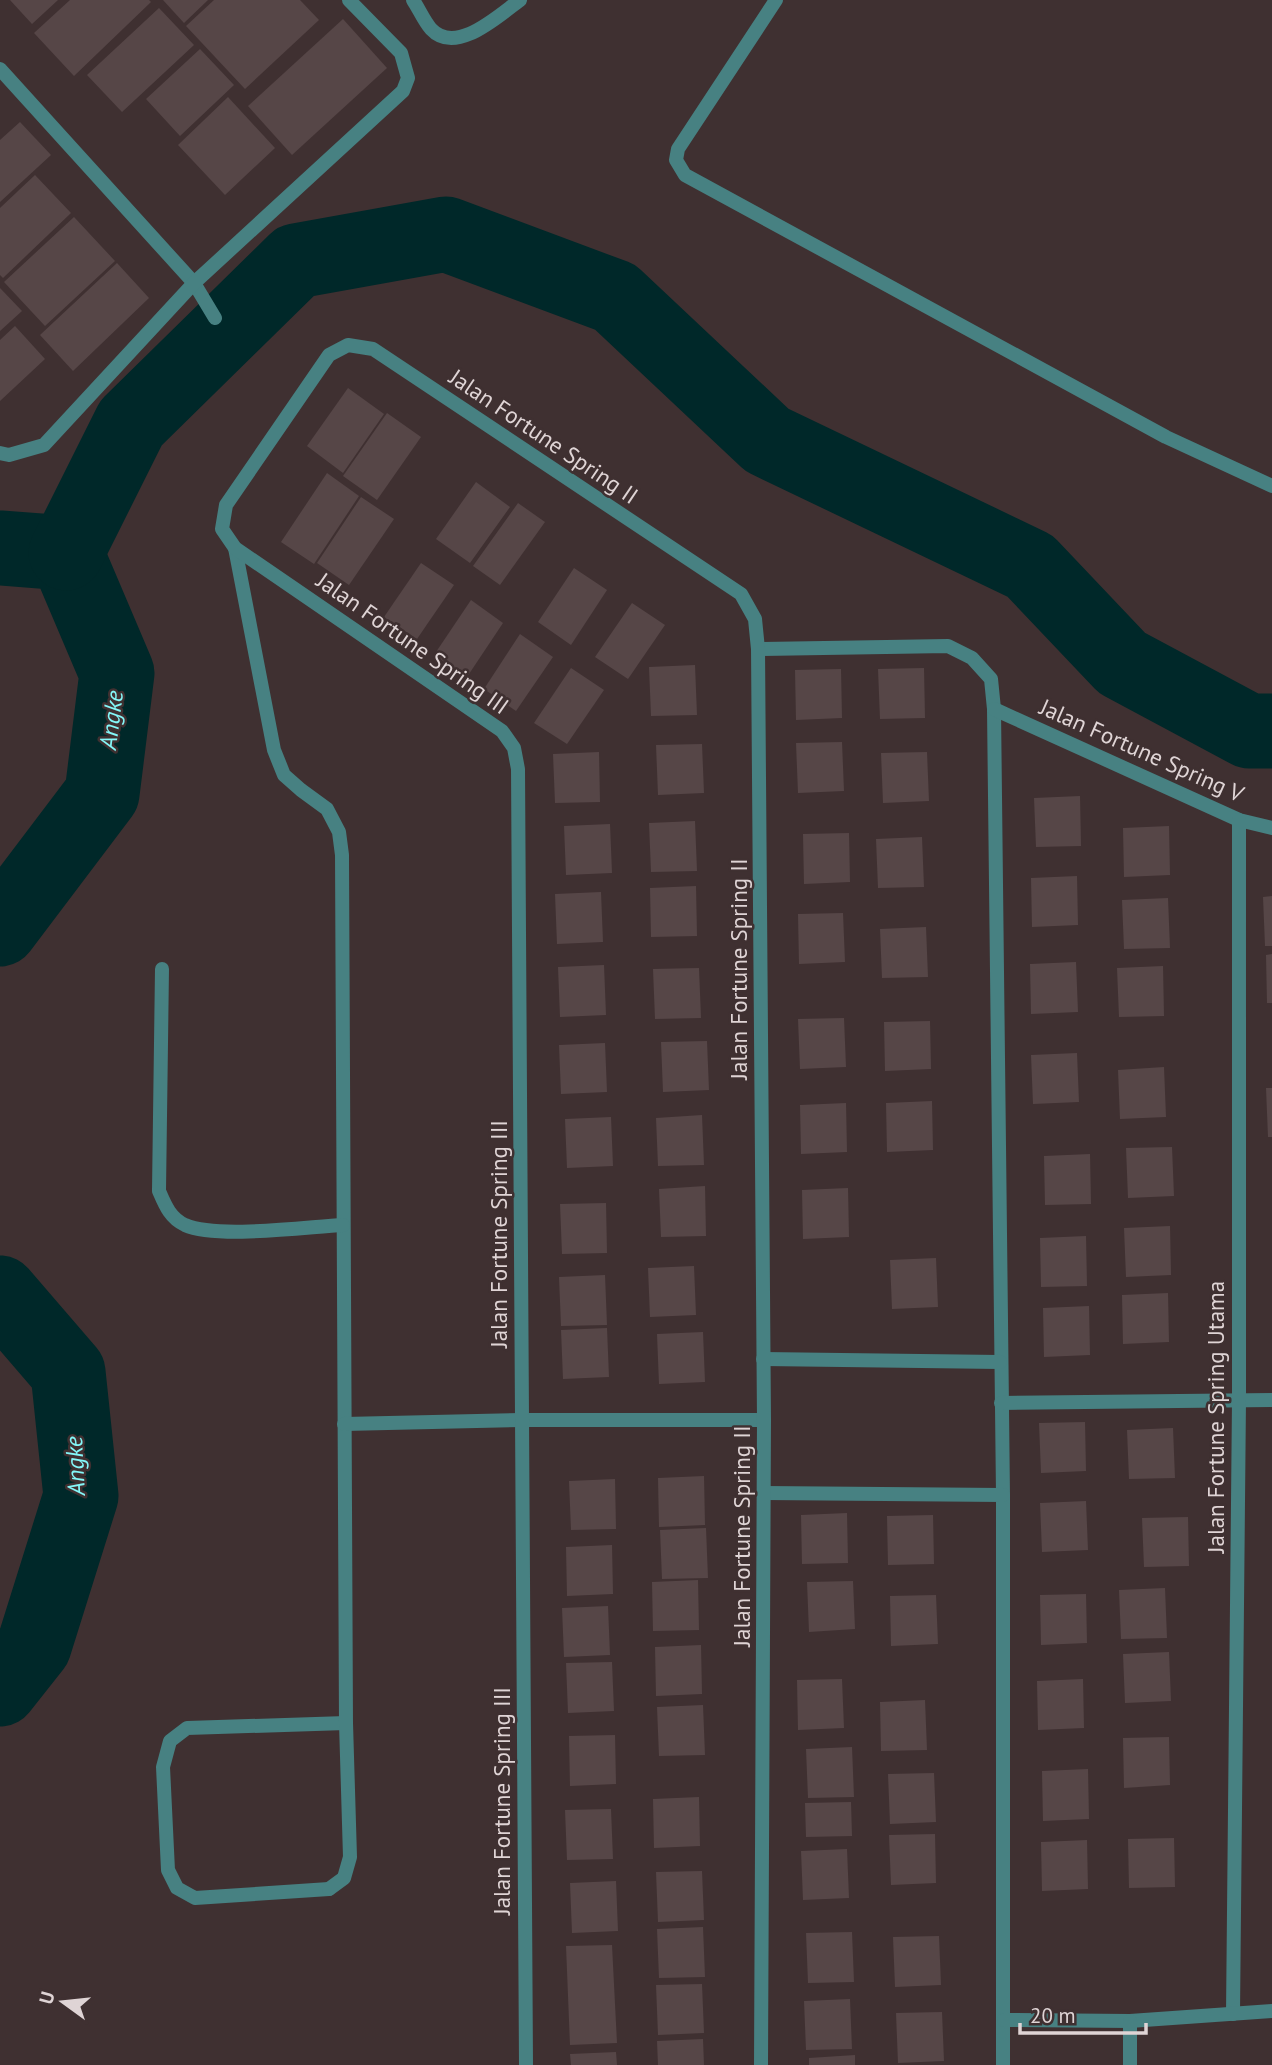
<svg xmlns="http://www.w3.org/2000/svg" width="1272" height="2065" font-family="'PT Sans',sans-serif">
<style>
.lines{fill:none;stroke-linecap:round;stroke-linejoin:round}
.river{stroke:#002829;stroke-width:75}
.building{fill:#564647}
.lane{stroke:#478182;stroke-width:14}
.street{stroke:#478182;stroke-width:14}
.labels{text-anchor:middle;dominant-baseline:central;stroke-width:5;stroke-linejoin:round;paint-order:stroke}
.street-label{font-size:23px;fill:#dfd4d5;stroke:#3f3031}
.water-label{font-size:24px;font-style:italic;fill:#84f7f8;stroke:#3f3031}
</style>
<rect width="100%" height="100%" fill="#3f3031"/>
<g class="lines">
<g class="river">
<polyline points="0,548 66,553 117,673 102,794 0,929"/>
<polyline points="66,553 131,423 296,261 446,234 615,297 767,440 1030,566 1122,663 1249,731 1272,731"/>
<polyline points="0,1293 68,1372 81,1496 34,1646 0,1689"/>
</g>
</g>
<g class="building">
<polygon points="10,0 58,0 32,24"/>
<polygon points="70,0 149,0 151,2 74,76 34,33"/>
<polygon points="163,0 208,0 184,23"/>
<polygon points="214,0 300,0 319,20 245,89 186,26"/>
<polygon points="159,8 194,45 122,112 87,75"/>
<polygon points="343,19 387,68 292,155 248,106"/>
<polygon points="200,49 234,85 180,136 146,99"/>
<polygon points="228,97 275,148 225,195 178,145"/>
<polygon points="20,122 51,155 0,202 0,140"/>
<polygon points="35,175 71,213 3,278 0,275 0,208"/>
<polygon points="74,217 115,261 45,326 4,282"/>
<polygon points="117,263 149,298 73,371 40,335"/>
<polygon points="0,288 22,311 0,331"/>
<polygon points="15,326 45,359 0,401 0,340"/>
<polygon points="348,388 384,414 343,473 307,446"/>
<polygon points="387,413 421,437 377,500 343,476"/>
<polygon points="327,473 359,496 314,564 281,542"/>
<polygon points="476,482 510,507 470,563 436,539"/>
<polygon points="361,497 394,519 349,585 317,563"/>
<polygon points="518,503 545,522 500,585 473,566"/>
<polygon points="421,563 454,585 417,639 384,617"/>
<polygon points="574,568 607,590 571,645 538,622"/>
<polygon points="471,600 503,623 467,677 434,655"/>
<polygon points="632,603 665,625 628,679 595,657"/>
<polygon points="520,634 553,657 516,711 484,689"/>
<polygon points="695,665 697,715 651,716 649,667"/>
<polygon points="571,668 604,690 567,744 534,723"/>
<polygon points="924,668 925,718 880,719 878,669"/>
<polygon points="841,669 842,718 796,720 795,670"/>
<polygon points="842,742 844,791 798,793 796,743"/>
<polygon points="702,744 704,793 658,795 656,745"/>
<polygon points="599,752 600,802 555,803 553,754"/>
<polygon points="927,752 929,801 883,803 881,753"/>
<polygon points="1080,796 1081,846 1036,847 1034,798"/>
<polygon points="695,821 697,871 651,872 649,823"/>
<polygon points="610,824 612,873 566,875 564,826"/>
<polygon points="1169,826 1170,875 1124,877 1123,828"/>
<polygon points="849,833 850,882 804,884 803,834"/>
<polygon points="922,837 924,887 878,888 876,839"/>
<polygon points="1077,876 1078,925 1032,927 1031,878"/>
<polygon points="696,886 697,936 651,937 650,888"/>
<polygon points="601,892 603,942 557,944 555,894"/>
<polygon points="1272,896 1272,946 1265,946 1263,897"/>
<polygon points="1168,898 1170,948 1124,949 1122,900"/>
<polygon points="843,913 845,962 799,964 798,914"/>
<polygon points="926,927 928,977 882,978 880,929"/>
<polygon points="1272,954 1272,1003 1267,1003 1266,955"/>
<polygon points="1076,962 1078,1012 1031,1014 1030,964"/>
<polygon points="604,965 606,1015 560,1017 558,967"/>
<polygon points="1163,966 1164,1016 1119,1017 1117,968"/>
<polygon points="699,968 701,1018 655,1019 653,969"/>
<polygon points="844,1018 846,1067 800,1069 798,1019"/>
<polygon points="930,1021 931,1069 885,1071 884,1022"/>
<polygon points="707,1041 709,1090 663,1092 661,1042"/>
<polygon points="605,1043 607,1092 561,1094 559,1045"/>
<polygon points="1077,1053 1079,1102 1033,1104 1031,1055"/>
<polygon points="1164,1067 1166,1117 1120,1119 1118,1070"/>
<polygon points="1266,1088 1272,1088 1272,1137 1268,1137"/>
<polygon points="932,1101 933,1150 887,1152 886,1103"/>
<polygon points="846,1103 847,1152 801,1154 800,1105"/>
<polygon points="702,1115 704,1165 658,1166 656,1118"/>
<polygon points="611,1117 613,1166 567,1168 565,1119"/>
<polygon points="1172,1147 1174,1196 1128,1198 1126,1148"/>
<polygon points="1090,1154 1091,1204 1045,1205 1044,1156"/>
<polygon points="705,1186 706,1236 661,1237 659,1189"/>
<polygon points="848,1188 849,1237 803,1239 802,1190"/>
<polygon points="606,1203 607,1253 562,1254 560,1204"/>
<polygon points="1170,1226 1171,1275 1126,1277 1124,1228"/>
<polygon points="1086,1236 1087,1286 1041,1287 1040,1238"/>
<polygon points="936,1258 938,1307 892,1309 890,1260"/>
<polygon points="694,1266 696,1315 650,1317 648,1268"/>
<polygon points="605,1275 607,1325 561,1326 559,1277"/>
<polygon points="1168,1293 1169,1342 1123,1344 1122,1295"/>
<polygon points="1089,1306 1090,1355 1044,1357 1043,1308"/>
<polygon points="607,1328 609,1377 563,1379 561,1330"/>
<polygon points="703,1332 705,1382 659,1384 657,1334"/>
<polygon points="1085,1422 1086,1471 1041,1473 1039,1423"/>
<polygon points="1173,1428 1175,1478 1129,1479 1127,1430"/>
<polygon points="704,1476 705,1525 659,1527 658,1478"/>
<polygon points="615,1479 616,1529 571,1530 569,1481"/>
<polygon points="1086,1501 1088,1550 1042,1552 1040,1503"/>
<polygon points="847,1513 848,1563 802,1564 801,1515"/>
<polygon points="933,1515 934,1564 888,1565 887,1516"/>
<polygon points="1188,1517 1189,1566 1144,1567 1142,1518"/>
<polygon points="706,1528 708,1578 662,1579 660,1530"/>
<polygon points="612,1545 613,1594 567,1596 566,1547"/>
<polygon points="698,1580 699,1630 653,1631 652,1582"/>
<polygon points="853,1581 855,1629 809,1632 807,1582"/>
<polygon points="1165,1588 1167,1638 1121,1639 1119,1590"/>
<polygon points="1086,1594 1087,1643 1041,1645 1040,1595"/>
<polygon points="936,1595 938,1644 891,1646 890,1596"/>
<polygon points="608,1606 610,1655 564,1657 562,1608"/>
<polygon points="701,1645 702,1694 656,1696 655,1647"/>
<polygon points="1169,1652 1171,1701 1125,1703 1123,1654"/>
<polygon points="612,1662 614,1711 568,1713 566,1663"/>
<polygon points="842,1679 844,1728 798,1730 797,1680"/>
<polygon points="1083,1679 1084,1728 1038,1730 1037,1681"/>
<polygon points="925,1700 927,1750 881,1751 880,1702"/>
<polygon points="703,1705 705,1755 659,1756 657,1707"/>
<polygon points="615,1735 616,1784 570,1786 569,1736"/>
<polygon points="1169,1737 1170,1785 1124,1788 1123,1738"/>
<polygon points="852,1747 854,1797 808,1798 806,1749"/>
<polygon points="1088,1769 1089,1819 1043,1821 1042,1771"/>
<polygon points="934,1773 936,1822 890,1824 888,1774"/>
<polygon points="699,1797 700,1846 654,1848 653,1799"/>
<polygon points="851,1802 852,1836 806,1837 805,1803"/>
<polygon points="611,1809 613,1859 567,1860 565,1810"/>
<polygon points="935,1834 936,1883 891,1885 889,1835"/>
<polygon points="1174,1838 1175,1887 1129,1888 1128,1839"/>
<polygon points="1087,1840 1088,1889 1042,1891 1041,1842"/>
<polygon points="847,1849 849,1898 803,1900 801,1851"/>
<polygon points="702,1871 704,1920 658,1922 656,1872"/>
<polygon points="616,1881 618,1931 572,1933 570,1883"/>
<polygon points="703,1927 705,1977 659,1978 657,1929"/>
<polygon points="852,1932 854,1982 808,1983 806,1933"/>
<polygon points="939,1936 941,1985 895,1987 893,1937"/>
<polygon points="612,1945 617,2043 570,2045 566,1946"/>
<polygon points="702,1984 704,2033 658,2035 656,1985"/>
<polygon points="850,1999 852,2049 806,2050 804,2001"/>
<polygon points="942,2012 944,2061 898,2063 896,2013"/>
<polygon points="703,2039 704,2065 658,2065 657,2041"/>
<polygon points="616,2052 617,2065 571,2065 570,2054"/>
<polygon points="855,2055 855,2065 809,2065 809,2058"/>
</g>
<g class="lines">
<g class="lane">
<polyline points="776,0 678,149 676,160 685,175 1166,437 1272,486"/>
<polyline points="329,1889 195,1898 177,1888 168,1870 163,1767 170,1741 187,1728 346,1723"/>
</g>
<g class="street">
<path d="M413,0C419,9 424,21 431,29C456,56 499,15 520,0"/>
<polyline points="0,69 194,283 215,318"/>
<polyline points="0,453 9,455 44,445 194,283 403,91 408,78 401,53 349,0"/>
<polyline points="235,548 274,750 284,775 301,790 327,809 339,832 342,855 346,1723 350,1857 344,1878 329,1889"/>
<polyline points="758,649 948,646 972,658 991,679 994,709 1003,1495 1003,2065"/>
<polyline points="994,709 1239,820 1272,828"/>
<path d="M162,969L159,1191C165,1205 170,1218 185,1225C217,1239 305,1227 343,1225"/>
<polyline points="763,1359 1000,1362"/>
<polyline points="1001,1403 1272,1400"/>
<polyline points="344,1424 522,1420 764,1420"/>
<polyline points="764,1493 1003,1495"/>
<polyline points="1233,2014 1239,1400 1239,820"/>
<polyline points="1004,2020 1130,2021 1272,2011"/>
<polyline points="1130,2021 1130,2065"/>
<polyline points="526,2065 518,769 514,748 502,731 235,548 222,529 226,505 329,355 348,345 373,349 741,594 755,619 758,649 764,1420 761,2065"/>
</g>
</g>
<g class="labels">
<g class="street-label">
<text transform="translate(544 436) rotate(34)">Jalan Fortune Spring II</text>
<text transform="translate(413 643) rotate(35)">Jalan Fortune Spring III</text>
<text transform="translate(1142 750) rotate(24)">Jalan Fortune Spring V</text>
<text transform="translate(738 969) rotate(-90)">Jalan Fortune Spring II</text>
<text transform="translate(498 1234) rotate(-90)">Jalan Fortune Spring III</text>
<text transform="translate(1215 1417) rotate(-90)">Jalan Fortune Spring Utama</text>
<text transform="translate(741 1536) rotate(-90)">Jalan Fortune Spring II</text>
<text transform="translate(501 1801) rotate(-90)">Jalan Fortune Spring III</text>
</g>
<g class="water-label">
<text transform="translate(111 720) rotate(-83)">Angke</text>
<text transform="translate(75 1466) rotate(-93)">Angke</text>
</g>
</g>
<g transform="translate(63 2002) rotate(285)" stroke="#3f3031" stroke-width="5" paint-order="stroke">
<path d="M0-5L12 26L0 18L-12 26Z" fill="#dfd4d5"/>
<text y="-10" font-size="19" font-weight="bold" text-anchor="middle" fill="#dfd4d5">U</text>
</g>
<path d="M1020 2023v10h126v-10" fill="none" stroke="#dfd4d5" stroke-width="3.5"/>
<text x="1030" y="2023" font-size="21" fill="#dfd4d5" stroke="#3f3031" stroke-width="5" paint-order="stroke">20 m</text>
</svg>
